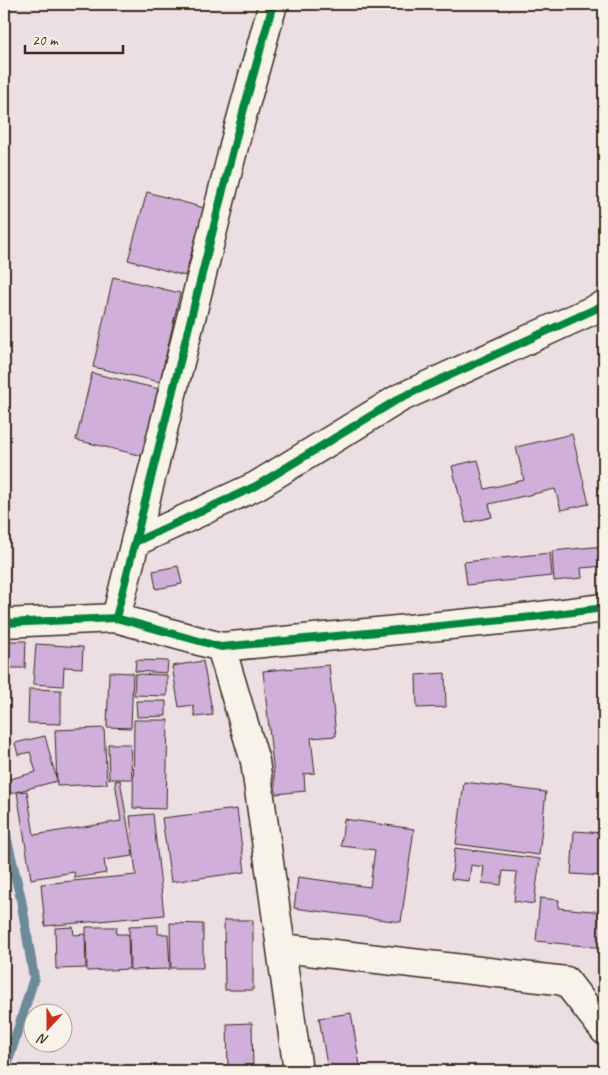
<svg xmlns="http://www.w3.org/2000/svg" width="608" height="1075" font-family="Caveat,sans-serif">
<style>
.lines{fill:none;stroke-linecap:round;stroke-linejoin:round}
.stream{stroke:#6d8a9b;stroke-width:10}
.building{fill:#d0afdb;stroke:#3b2a1e}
.minor-casing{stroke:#3b2a1e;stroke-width:31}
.minor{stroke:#f7f3e8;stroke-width:28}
.cycleway-casing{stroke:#f7f3e8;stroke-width:11}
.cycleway{stroke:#00873e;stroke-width:8}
</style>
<rect width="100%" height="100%" fill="#ebdfe4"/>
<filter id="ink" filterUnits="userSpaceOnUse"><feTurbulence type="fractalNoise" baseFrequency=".02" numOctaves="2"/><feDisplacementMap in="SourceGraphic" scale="10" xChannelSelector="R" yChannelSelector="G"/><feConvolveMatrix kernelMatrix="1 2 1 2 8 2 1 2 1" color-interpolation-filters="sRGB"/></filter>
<g filter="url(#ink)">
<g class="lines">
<polyline class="stream" points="4,833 6,836 21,899 34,978 5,1071"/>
</g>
<g class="building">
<polygon points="147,192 204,208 185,276 128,260"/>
<polygon points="113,277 180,293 160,382 93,367"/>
<polygon points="92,373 159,389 143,456 76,440"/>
<polygon points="572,434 589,504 561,510 555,489 489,504 492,517 466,523 452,466 478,460 485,489 524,480 516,447"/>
<polygon points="604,546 604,566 581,568 582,578 554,581 552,551"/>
<polygon points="550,553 552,576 467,585 464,562"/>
<polygon points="178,566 182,584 156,589 153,571"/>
<polygon points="4,641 26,641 25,668 4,668"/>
<polygon points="36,644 83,647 82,668 64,667 63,686 33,684"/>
<polygon points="136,660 168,661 167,673 135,671"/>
<polygon points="203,661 213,715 195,717 193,705 179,707 172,666"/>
<polygon points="329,665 336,736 311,738 315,773 304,774 305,791 276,794 263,671"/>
<polygon points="109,672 133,673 131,728 107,727"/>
<polygon points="445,673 446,707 417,708 416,675"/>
<polygon points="135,674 167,675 167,696 134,695"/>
<polygon points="29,689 61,690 61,724 28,723"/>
<polygon points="136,701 166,701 166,716 137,717"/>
<polygon points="134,720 168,720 166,809 133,808"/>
<polygon points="104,728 107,784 57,786 55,730"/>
<polygon points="45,736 57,781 4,795 4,771 6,780 36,772 30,752 18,755 15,743"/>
<polygon points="108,744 130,744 132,779 109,779"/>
<polygon points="120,780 133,856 104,860 106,873 75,878 74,872 31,879 17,792 27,791 34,835 121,821 115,781"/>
<polygon points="464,782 546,792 539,855 456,844"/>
<polygon points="237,809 245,872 171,882 162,818"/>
<polygon points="153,814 164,915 45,926 41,884 136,875 130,816"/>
<polygon points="344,819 414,829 401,922 294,908 298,877 370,887 375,850 341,846"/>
<polygon points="574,831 604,833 604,876 571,874"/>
<polygon points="455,848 540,859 534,904 514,901 517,872 503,871 501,885 482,883 484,867 471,865 469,881 451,879"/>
<polygon points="540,898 559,900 558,908 604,912 604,948 536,941"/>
<polygon points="224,920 253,920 253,990 225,990"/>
<polygon points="170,923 203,924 203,968 171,968"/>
<polygon points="158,925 158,934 168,934 170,969 130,970 129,926"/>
<polygon points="73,927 74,935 85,934 86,968 56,969 55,928"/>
<polygon points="86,927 117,927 116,934 128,934 129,969 87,971"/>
<polygon points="351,1013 361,1071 328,1071 319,1018"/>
<polygon points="252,1023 253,1068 228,1069 227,1024"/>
</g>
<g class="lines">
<defs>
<g id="minor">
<polyline points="135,542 256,486 400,398 604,305"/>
<polyline points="116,618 237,134 273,4"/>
<polyline points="4,623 116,618 221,647 533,617 604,608"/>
<polyline points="221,647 255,761 298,1071"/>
<polyline points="282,948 566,981 604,1030"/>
</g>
</defs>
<use href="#minor" class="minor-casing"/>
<use href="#minor" class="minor"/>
<defs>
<g id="cycleway">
<polyline points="135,542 256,486 400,398 604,305"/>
<polyline points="116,618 237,134 273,4"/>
<polyline points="4,623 116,618 221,647 533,617 604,608"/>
</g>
</defs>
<use href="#cycleway" class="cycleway-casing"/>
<use href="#cycleway" class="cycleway"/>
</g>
</g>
<rect width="608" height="1075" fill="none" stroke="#f7f3e8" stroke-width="20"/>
<rect x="10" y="10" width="588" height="1055" fill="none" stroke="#3b2a1e" stroke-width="2" filter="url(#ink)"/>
<g transform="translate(48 1028) rotate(201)"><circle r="24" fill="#f7f3e8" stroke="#aca397"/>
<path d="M0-4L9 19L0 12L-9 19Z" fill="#c8321e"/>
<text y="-8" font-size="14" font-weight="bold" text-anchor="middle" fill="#3b2a1e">N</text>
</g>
<path d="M25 45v8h98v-8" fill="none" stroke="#3b2a1e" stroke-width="2.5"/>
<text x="32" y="45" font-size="15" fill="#3b2a1e" stroke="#f7f3e8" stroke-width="4" paint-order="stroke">20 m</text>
</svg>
